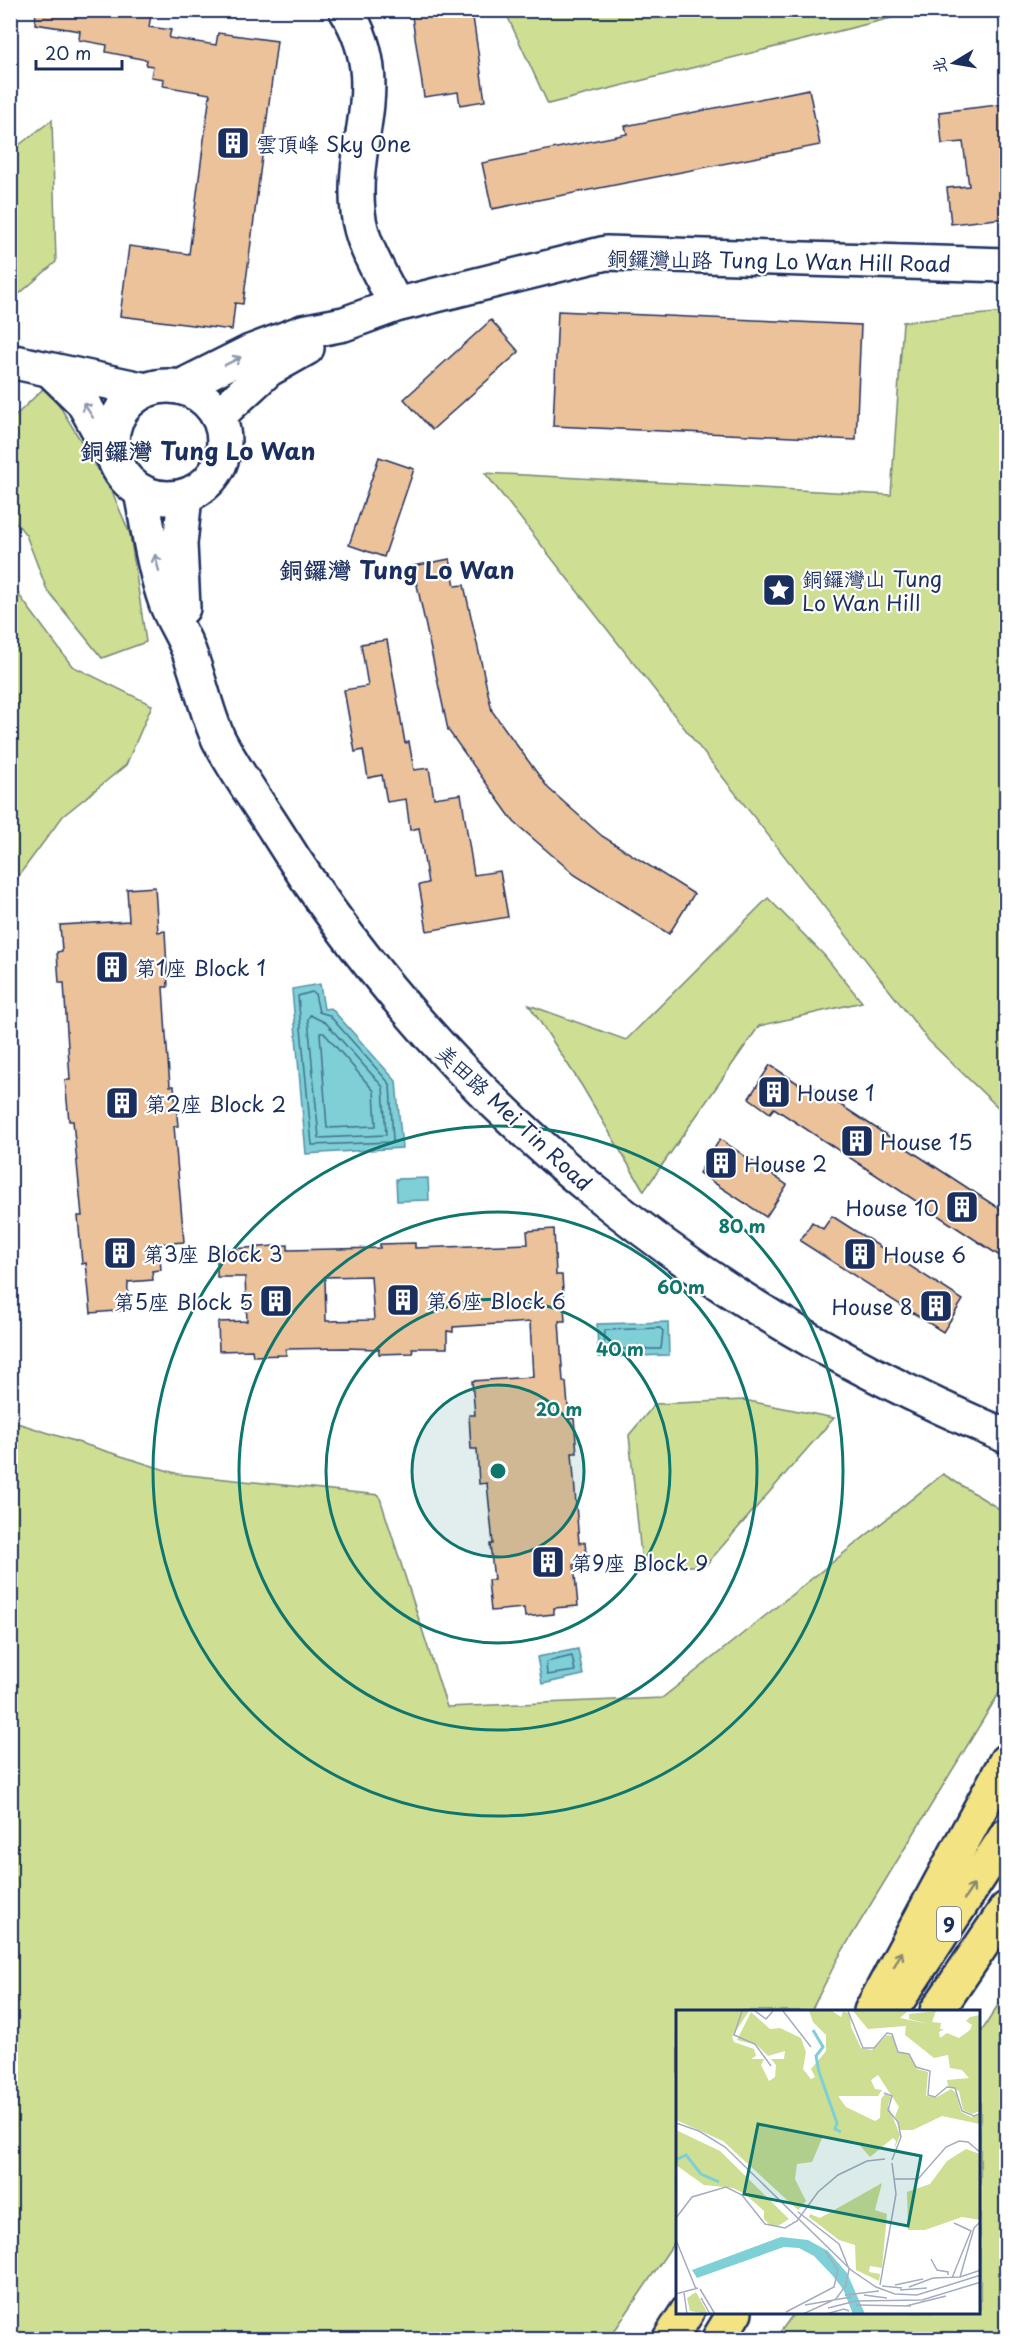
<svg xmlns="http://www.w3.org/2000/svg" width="1017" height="2350" font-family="'Playpen Sans','LXGW WenKai TC',sans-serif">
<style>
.green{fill:#cede92;stroke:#748678;stroke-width:1.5}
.water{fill:#7ecfd6;stroke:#568fa6;stroke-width:1.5}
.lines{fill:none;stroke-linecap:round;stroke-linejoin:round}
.shore{stroke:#436f8e;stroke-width:1.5}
.building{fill:#ecc29b;stroke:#1b2f5e;stroke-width:1.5;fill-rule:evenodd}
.minor-casing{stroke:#1b2f5e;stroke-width:38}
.highway-casing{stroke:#1b2f5e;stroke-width:38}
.minor{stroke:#fff;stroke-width:33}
.highway{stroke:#f4e382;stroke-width:33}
.oneway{stroke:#8d97ae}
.oneway2{stroke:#888970}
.ring{fill:none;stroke:#0f766e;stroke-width:3}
.labels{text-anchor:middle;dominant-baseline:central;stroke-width:4.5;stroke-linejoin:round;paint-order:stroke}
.shield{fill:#fff;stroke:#5f6d8e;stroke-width:1.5}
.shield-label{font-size:20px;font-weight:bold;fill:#1b2f5e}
.poi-label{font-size:21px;fill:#1b2f5e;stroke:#fff;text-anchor:start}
.street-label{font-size:21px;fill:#1b2f5e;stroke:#fff}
.quarter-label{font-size:24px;font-weight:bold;fill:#1b2f5e;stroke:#fff}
.inset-river{fill:none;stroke:#7ecfd6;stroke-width:3}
.inset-road{fill:none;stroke:#a4acbf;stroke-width:1.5}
.view{fill:#0f766e;fill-opacity:0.15;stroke:#0f766e;stroke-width:3}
.inset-edge{fill:none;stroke:#1b2f5e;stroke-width:3}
.centre{fill:#0f766e;stroke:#fff;stroke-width:3}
.ring-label{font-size:18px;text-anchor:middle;font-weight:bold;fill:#0f766e;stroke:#fff;stroke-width:4.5;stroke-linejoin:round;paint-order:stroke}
</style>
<rect width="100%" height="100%" fill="#fff"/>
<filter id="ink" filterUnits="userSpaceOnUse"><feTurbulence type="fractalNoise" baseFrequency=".0167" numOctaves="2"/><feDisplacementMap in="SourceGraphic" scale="12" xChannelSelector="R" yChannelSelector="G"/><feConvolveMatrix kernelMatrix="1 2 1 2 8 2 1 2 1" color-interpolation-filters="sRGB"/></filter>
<g filter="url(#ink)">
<g class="green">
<polygon points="505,11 919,11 548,104"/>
<polygon points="52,120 56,262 11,301 11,151"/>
<polygon points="1006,312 1006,1115 929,1041 485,473 891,495 903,322"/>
<polygon points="47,385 113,494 130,534 146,642 102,658 47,590 26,535 11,516 11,420"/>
<polygon points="10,583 72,666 152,705 126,765 63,816 11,886"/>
<polygon points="768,898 824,955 862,1002 759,1026 644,1191 582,1086 529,1005 626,1040"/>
<polygon points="744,1400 834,1418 705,1566 642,1566 629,1435 655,1404"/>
<polygon points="11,1421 178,1474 379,1495 447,1707 662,1698 943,1474 1006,1513 1006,1682 838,1958 811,2011 678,2011 678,2237 609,2339 11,2339"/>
<polygon points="1006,1992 1006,2339 775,2339 794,2313 980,2312 980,2034"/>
</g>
<g class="water">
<polygon points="320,984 324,1009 331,1008 396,1081 402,1148 306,1154 292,989"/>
<polygon points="428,1178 429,1200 397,1201 396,1179"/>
<polygon points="668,1322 669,1355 598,1357 597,1324"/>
<polygon points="578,1649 583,1675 542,1684 537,1657"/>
</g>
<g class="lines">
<g class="shore">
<polygon points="312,992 315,994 319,1012 329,1015 390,1084 393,1142 312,1145 298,996"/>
<polygon points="310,1015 326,1023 383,1087 386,1135 319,1138 308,1019"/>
<polygon points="320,1033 324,1033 374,1091 376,1126 327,1128"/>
<polygon points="660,1328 663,1331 661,1349 604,1349 605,1330"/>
<polygon points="572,1656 575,1671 547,1675 546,1662"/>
</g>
</g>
<g class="building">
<polygon points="36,10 146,10 146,14 151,14 149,27 171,30 169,38 216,45 218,33 277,41 243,304 235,303 232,330 120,316 129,246 189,254 210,94 163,86 164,79 151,77 153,66 146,65 147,60 106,52 107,45 79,40 80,31 35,24"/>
<polygon points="411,10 472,10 485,101 460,105 458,92 424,97"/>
<polygon points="809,89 820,145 492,209 482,163 627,134 625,126"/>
<polygon points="1006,104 1006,218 951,224 947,188 969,186 963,142 942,144 939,112"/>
<polygon points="558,311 861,325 856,440 553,426"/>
<polygon points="491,320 519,352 432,430 404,399"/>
<polygon points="379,457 414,469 384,557 349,545"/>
<polygon points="450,559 455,586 464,585 492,711 548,788 602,836 694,894 669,934 575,875 514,822 448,730 413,566"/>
<polygon points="387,640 405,743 409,742 414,770 429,768 434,798 461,794 474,875 500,871 508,917 427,931 419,885 428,883 419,828 410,830 406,799 387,802 382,775 368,778 363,750 355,752 344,690 368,686 361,644"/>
<polygon points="155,887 158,932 165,931 168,987 163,987 166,1035 170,1086 174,1086 178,1126 174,1126 184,1242 159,1244 161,1270 152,1271 153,1280 128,1282 127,1310 91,1313 86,1263 82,1264 78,1216 82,1216 73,1121 69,1121 65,1080 70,1080 64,983 59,983 57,952 62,951 60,925 129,921 127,889"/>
<polygon points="770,1065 811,1092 813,1087 1006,1213 1006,1260 774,1108 770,1113 749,1098"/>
<polygon points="720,1139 787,1185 766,1217 699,1173"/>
<polygon points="832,1216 963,1300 943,1332 800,1241 812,1222 823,1229"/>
<path d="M554,1229L556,1275H562L565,1321H559L563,1382H566L569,1419L574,1418L577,1453H572L579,1543L585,1542L587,1564L574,1565L578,1606L554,1608V1614L525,1617L524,1608L491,1611L488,1580H494L490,1544H493L487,1483L479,1484L477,1449H471L469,1415H475L472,1381L533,1377L530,1322L453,1327V1332L447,1331V1348H412L413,1353L379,1354V1349L345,1348L286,1349V1355L253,1356L252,1350L219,1351L218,1322L247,1321L245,1277H217V1250L288,1245V1250L380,1248V1244L415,1243V1248L528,1244L527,1231ZM371,1276L374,1320L326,1321L325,1277Z"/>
</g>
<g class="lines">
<defs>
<g id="minor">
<path d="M346,10C392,83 350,138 358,212C361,245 382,276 396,305"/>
<polyline points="10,361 146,390"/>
<polyline points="51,371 83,402 114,458"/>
<circle cx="168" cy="442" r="56"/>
<polyline points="180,387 250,352 303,332 344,324 396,305 606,253 1006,265"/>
<polyline points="218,416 268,370 307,348"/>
<path d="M141,492C148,527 154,570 166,603C173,622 185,638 191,657C201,684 207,715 219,740C235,771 257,801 276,831C450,1110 705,1310 1006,1436"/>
<polyline points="183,608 180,544 185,496"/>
</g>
<g id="highway">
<polyline points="898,2000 1006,1836"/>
<polyline points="871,2011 1006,1761"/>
<polyline points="937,2011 1006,1909"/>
<polyline points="669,2340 687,2312"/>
<polyline points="718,2340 735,2312"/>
</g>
</defs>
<use href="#minor" class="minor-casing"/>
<use href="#highway" class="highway-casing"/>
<use href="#minor" class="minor"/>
<use href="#highway" class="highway"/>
</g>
<defs><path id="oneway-shaft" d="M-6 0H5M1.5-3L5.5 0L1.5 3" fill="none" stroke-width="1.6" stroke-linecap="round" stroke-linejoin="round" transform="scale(1.5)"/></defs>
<g class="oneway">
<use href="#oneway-shaft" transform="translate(233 361) rotate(-27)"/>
<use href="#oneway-shaft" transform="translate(88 410) rotate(-123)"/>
<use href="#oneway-shaft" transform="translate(157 563) rotate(-103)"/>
</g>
<g class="oneway2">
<use href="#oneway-shaft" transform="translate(969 1892) rotate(-56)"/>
<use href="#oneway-shaft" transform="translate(898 1959) rotate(-62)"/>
</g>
</g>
<circle cx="498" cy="1471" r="86" fill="#0f766e" fill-opacity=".12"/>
<g class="ring">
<circle cx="498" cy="1471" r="86"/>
<circle cx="498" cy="1471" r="172"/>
<circle cx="498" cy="1471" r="259"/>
<circle cx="498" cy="1471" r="345"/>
</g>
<defs>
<symbol id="building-square" viewBox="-11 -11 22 22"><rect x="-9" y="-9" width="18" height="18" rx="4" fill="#1b2f5e" stroke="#fff"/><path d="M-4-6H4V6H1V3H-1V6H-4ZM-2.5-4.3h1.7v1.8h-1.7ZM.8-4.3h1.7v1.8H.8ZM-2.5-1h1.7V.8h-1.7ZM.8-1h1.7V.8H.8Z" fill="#fff"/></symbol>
<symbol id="sight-square" viewBox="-11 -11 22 22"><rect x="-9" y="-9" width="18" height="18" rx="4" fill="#1b2f5e" stroke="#fff"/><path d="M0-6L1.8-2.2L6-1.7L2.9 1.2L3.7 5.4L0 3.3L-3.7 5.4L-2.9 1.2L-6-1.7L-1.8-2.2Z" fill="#fff"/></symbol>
</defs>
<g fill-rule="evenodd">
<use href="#building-square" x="214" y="124" width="38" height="38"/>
<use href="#sight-square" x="760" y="571" width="38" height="38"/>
<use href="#building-square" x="93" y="948" width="38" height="38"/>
<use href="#building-square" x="755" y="1073" width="38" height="38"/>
<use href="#building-square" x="103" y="1084" width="38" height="38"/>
<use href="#building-square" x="838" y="1122" width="38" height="38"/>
<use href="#building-square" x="702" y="1144" width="38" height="38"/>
<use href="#building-square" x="943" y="1188" width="38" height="38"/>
<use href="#building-square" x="101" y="1234" width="38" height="38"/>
<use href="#building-square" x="841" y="1235" width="38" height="38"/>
<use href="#building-square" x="384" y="1281" width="38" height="38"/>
<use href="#building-square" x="257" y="1282" width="38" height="38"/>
<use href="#building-square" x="917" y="1287" width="38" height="38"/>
<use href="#building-square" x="529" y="1543" width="38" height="38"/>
</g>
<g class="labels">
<rect class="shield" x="937" y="1907" width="24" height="34" rx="4.5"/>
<g class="shield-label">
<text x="949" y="1924">9</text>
</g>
<g class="poi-label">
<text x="256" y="143">雲頂峰 Sky One</text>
<text x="802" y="578">銅鑼灣山 Tung<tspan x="802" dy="24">Lo Wan Hill</tspan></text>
<text x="135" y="967">第1座 Block 1</text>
<text x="797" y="1092">House 1</text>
<text x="145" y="1103">第2座 Block 2</text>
<text x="880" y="1141">House 15</text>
<text x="744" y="1163">House 2</text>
<text x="939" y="1207" text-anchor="end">House 10</text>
<text x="143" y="1253">第3座 Block 3</text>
<text x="883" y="1254">House 6</text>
<text x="426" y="1300">第6座 Block 6</text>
<text x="253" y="1301" text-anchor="end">第5座 Block 5</text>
<text x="913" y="1306" text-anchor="end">House 8</text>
<text x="571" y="1562">第9座 Block 9</text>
</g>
<g class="street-label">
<text transform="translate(779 260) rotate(1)">銅鑼灣山路 Tung Lo Wan Hill Road</text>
<text transform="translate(515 1117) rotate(43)">美田路 Mei Tin Road</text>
</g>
<g class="quarter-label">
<text x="198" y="450">銅鑼灣 Tung Lo Wan</text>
<text x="397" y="569">銅鑼灣 Tung Lo Wan</text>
</g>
</g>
<g transform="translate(676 2010)">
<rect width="304" height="304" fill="#fff"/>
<path d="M0,1H73L56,27L58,32L78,39L80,46L75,49H88L85,55L93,71L99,67L100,55L95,49H108L109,41L92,46L81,35L61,30L75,2L94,19L104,18L125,28L130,42L127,59L135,69L139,67L135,59L150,41V25L137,12L133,1H156L165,7L167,1L174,4L175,17L185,38L196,40L211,25L217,26L221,41L233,45L241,59L252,62L250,86L261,87L275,79L280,83L285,102L295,107L305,104L304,114L266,106L237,120H224L219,106L223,97L202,65L195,70L199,79L206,80L202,86H162L170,97L199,111L204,108L205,89L209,84L215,87L212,95L224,125L218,140L220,131L217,128L194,147L181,132L147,126L136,152L121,154L119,169L130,191L122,200L47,131L0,110ZM177,1H232L224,8L253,14L233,9V4L260,1L256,12L265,13L264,19H268L263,22L264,28L271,23L283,28L294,20L296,15L290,11L294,7L304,5V101L296,104L287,100L283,81L272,76L271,70L293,68L286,60L274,58L272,45L258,48L229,25L230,16L192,19ZM0,120L44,141L113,209L102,216L94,215L88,209V201L69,184L57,178L28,175L0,155ZM290,139L304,144V210L286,207L249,220H232L231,182L254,174L271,151ZM206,173L199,200L211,204L206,258L194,256L193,262L204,264L203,271L180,260L179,235L163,230L133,207L134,204L144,208ZM20,282L32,304L14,301L11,288Z" fill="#cede92"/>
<path d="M105,227L132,230L152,241L171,263L189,304H177L167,279L156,265L138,246L123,238L108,237L21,268L16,260Z" fill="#7ecfd6"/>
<path class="inset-river" d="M137,20L147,37L140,46L143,62L161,113L159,119L165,122M0,150L10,145L25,164L43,172"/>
<path class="inset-road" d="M66,1L58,25L79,34L95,56M79,1L90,9L97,1M107,1L135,37M172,1L187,38H198L211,23L216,24L222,42L233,44L240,57L254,61L252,85L259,87L271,77L279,78L286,101L298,106L305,103M208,83L216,86L212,100L222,112L225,127L216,150M0,113L23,121L49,137L175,260L200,277L219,284L241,285L305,265M219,169H242L270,137L283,131L292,132L305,143M122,202L163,234L173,259L170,275L160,289L127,304M0,208L16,187L50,177L66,185L89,214L109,218L121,211L142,182L162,165L191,151L209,149M0,230L20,279M255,249L261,260L272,262V265M284,267L298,218L305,211M276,268L295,221L278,213M204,275L220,184L216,153M219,275L247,269M206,276L226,278M233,277L257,268L284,267L305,260M24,279L39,304M224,280L251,278M8,283L11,304M0,284L22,278M169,285L203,281M188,285L211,288M25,288L34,304M129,295L175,287M180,295L235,296M230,296L270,286M152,298L180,291L246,290L305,272M110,302L158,277L162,260L149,241M150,304L168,299L173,301"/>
<path class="view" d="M82,114L245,146L232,216L68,184Z"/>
<rect width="304" height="304" class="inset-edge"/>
</g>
<circle cx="498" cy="1471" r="9" class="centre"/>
<g class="ring-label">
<text x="742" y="1233">80 m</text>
<text x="681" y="1294">60 m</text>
<text x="620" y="1356">40 m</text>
<text x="559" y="1416">20 m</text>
</g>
<rect width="1017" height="2350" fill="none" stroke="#fff" stroke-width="36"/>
<rect x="18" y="18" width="981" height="2314" fill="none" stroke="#1b2f5e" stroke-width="2" filter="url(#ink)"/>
<g transform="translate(954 63) rotate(259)" stroke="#ffffff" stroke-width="4.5" paint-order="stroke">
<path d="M0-4.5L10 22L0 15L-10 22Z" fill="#1b2f5e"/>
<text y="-9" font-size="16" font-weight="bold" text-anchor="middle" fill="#1b2f5e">北</text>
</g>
<path d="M36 60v9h86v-9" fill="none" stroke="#1b2f5e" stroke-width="3"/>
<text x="45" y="60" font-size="18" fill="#1b2f5e" stroke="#ffffff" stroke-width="4.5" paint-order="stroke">20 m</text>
</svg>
